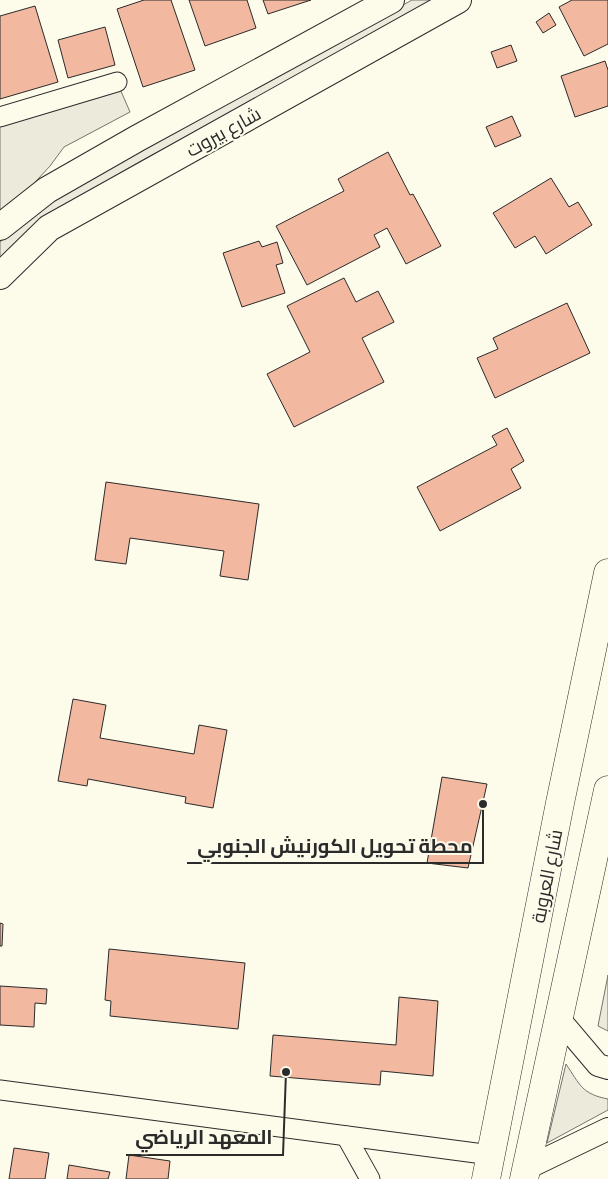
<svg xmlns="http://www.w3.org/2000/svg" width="608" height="1179" font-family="Commissioner,Cairo,sans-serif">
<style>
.green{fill:#ecebdb;stroke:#74746e}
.building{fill:#f2b8a0;stroke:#2b2b2b}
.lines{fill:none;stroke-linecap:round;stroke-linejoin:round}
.minor-casing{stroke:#2b2b2b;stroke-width:21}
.tertiary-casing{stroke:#2b2b2b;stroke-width:24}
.secondary-casing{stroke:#2b2b2b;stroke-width:28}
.primary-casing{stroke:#2b2b2b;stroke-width:29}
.minor{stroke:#fdfbea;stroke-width:19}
.tertiary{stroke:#fdfbea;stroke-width:22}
.secondary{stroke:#fdfbea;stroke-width:26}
.primary{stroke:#fdfbea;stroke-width:28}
.labels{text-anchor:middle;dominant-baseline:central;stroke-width:4;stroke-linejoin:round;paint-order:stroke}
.street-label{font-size:19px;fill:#2b2b2b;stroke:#fdfbea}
.leader{fill:none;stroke:#2b2b2b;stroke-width:2}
.callout-dot{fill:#2b2b2b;stroke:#fdfbea;stroke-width:2}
.callout-label{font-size:20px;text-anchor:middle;font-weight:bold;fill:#2b2b2b;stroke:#fdfbea;stroke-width:4;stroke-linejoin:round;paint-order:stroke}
</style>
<rect width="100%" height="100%" fill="#fdfbea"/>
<g class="green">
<polygon points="412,0 437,0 141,161 58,209 0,258 0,242 41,207"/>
<polygon points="117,82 130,112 64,147 50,166 0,220 0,117"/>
<polygon points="608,975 608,1031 598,1026"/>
<path d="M566,1064C580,1085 582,1094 608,1099V1110L547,1143Z"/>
</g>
<g class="building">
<polygon points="144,0 171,0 195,70 143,87 117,9"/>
<polygon points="189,0 247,0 256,28 205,46"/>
<polygon points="263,0 311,0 268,14"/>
<polygon points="572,0 608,0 608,44 584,56 559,7"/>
<polygon points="35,6 58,82 0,99 0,16"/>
<polygon points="549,13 556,25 543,33 536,22"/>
<polygon points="105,27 115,65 68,78 58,40"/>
<polygon points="511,45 517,61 497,68 491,52"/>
<polygon points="605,61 608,70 608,106 575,117 561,76"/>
<polygon points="512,116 521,136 495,147 486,127"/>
<polygon points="388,152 410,195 413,194 441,246 406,264 387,228 374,235 380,247 307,285 276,226 344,191 338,179"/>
<polygon points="551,178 569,207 578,202 592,225 546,254 535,236 515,248 493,213"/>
<polygon points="259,241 262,247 277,242 283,263 276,265 285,293 242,307 223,253"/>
<polygon points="344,278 356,302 378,291 394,322 362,338 384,382 294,427 267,374 310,352 287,306"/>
<polygon points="567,303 590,353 495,398 477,358 498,349 493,338"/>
<polygon points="507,428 524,461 511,469 521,488 440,531 417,487 497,445 492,436"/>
<polygon points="106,482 259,504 248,580 220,576 224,551 130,538 126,564 95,560"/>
<polygon points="73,699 106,705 100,738 194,754 199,725 227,730 213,808 185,803 186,797 88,779 87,786 58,781"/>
<polygon points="442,777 487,784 468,868 427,863"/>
<polygon points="0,923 3,924 2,946 0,946"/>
<polygon points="109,949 245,963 238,1029 110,1016 111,1001 105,1000"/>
<polygon points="0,986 47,989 46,1004 35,1003 34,1027 0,1025"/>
<polygon points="399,997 438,1001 433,1076 381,1071 380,1085 270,1076 273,1035 396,1045"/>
<polygon points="14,1148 49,1153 45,1179 9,1179"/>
<polygon points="129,1155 170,1161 168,1179 126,1179"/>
<polygon points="69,1165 110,1172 108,1179 67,1179"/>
</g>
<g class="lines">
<defs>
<g id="minor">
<polyline points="0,117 117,82"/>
<polyline points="0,1090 491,1155"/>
<polyline points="346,1136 370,1179"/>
</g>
<g id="tertiary">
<polyline points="559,1019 598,1065 608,1068"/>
<polyline points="527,1168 608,1129"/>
</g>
<g id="secondary">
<polyline points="0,227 47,190 138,138 391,0"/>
<polyline points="0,276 49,228 458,0"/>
</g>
<g id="primary">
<polyline points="486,1179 560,803 608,573"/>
<polyline points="524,1179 608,790"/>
</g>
</defs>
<use href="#minor" class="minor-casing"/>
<use href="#tertiary" class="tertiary-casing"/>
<use href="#secondary" class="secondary-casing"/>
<use href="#primary" class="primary-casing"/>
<use href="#minor" class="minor"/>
<use href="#tertiary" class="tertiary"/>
<use href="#secondary" class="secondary"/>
<use href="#primary" class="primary"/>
</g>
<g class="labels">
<g class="street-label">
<text transform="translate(223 131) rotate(-29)">شارع بيروت</text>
<text transform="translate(546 876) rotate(-79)">شارع العروبة</text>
</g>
</g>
<path class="leader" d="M483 804L483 863H187M286 1072L283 1155H126"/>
<g class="callout-dot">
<circle cx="483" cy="804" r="5"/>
<circle cx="286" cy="1072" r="5"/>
</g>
<g class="callout-label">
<text x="335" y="853">محطة تحويل الكورنيش الجنوبي</text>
<text x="204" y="1144">المعهد الرياضي</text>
</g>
</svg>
